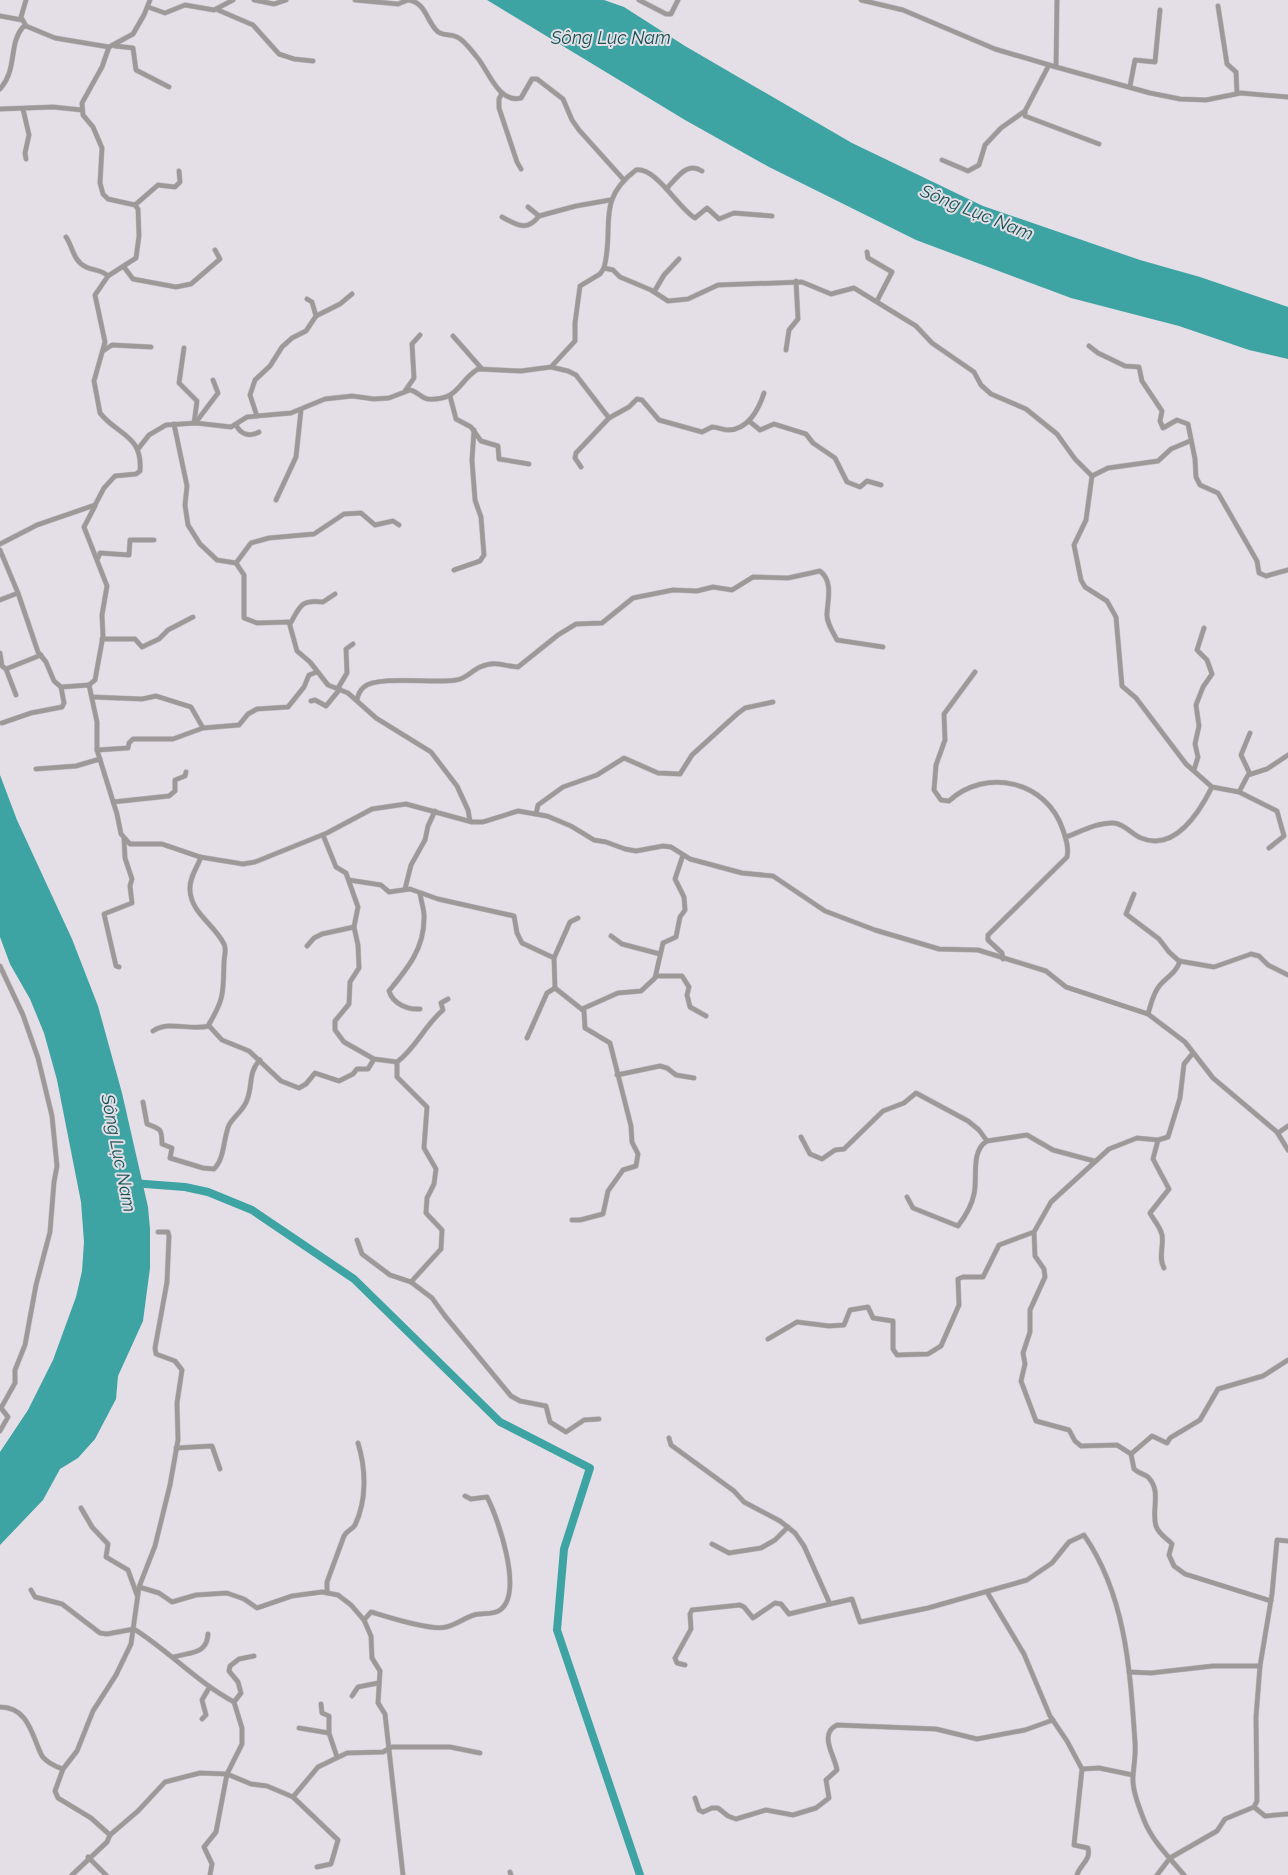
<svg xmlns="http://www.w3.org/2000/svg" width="1288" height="1875" font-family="Raleway,sans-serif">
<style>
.water{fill:#3ea3a3}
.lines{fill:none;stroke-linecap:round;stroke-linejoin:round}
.river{stroke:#3ea3a3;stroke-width:8}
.minor-casing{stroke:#c1bdc4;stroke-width:5.5}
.minor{stroke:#9e9999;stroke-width:4.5}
.labels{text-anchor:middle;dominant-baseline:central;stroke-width:4;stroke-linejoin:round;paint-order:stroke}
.water-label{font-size:18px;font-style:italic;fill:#175151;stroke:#e4dfe7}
</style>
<rect width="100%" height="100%" fill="#e4dfe7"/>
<g class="water">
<polygon points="487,0 604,0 624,7 685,46 852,143 983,206 1140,260 1200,277 1288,307 1288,359 1249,350 1179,326 1071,298 916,240 769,167 685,120"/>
<polygon points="0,775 17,820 72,939 98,1006 122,1093 148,1207 150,1229 150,1268 143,1321 118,1376 116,1399 95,1439 78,1458 60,1469 43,1500 0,1545 0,1452 28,1410 53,1360 76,1297 82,1271 84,1242 81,1202 57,1080 44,1033 30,999 10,964 0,937"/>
</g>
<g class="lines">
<polyline class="river" points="132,1183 185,1187 208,1192 252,1210 354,1279 500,1422 590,1468 564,1549 557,1630 640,1875"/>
<defs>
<g id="minor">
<polyline points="26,0 21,17 26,26 55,38 109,47"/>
<polyline points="254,0 274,4 286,0"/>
<path d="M355,0L398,4L408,0C425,2 426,19 436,30C442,37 449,33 457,37C464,40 471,50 476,56C488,69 498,104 521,98L532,79H537L563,99L572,120L579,130L624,180"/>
<polyline points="639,0 666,14 671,14 678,0"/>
<polyline points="861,0 903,10 995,49 1056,67 1057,0"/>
<polyline points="1218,6 1227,64 1236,72 1237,93"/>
<polyline points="148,7 165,13 185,5 214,10 233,0"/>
<polyline points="218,10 253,25 279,54 294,59 313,61"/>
<polyline points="0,16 22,20"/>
<polyline points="115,46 133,48 136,70 169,87"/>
<polyline points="1056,67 1150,93 1180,99 1206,100 1241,93 1288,97"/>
<polyline points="1130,86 1135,60 1155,62 1160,10"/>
<path d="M0,89C18,69 8,44 23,27L26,26"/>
<polyline points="502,93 499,99 499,108 517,162 521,169"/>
<polyline points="0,109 53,107 82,110"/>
<polyline points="23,109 29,135 25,153 26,159"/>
<polyline points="1025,111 1025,116 1099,144"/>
<polyline points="942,160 968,171 979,165 985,145 1001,128 1025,111 1049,65"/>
<path d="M667,188C677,178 687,161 702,171"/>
<polyline points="135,205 158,185 175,187 180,182 179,171"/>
<polyline points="528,207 539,216 576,206 610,200"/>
<path d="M502,217C517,225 527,232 539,216"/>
<path d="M66,237C73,247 73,261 86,267C94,271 101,269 108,276"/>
<polyline points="867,252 868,258 892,272 877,301"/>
<polyline points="124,267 133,279 176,287 191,284 220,259 215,250"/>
<polyline points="604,268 613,270 620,277 651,290 668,301 688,299 718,285 802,282 831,294 854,288 916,326 932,343 974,372 981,385 991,394 1026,409 1057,434 1075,459 1092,476 1086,520 1074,545 1081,580 1085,587 1107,601 1116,617 1122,686 1136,698 1186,764 1212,787 1239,792 1277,811 1284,836 1269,848"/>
<polyline points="654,292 664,275 679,259"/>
<polyline points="307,299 312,302 316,316"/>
<polyline points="453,336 482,369"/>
<polyline points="1089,346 1098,353 1125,366 1139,367 1142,381 1162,411 1160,421 1163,428 1177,420 1188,424 1195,459 1196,477 1200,485 1218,493 1257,561 1259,573 1266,576 1288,570"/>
<polyline points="184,348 179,383 197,401 194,423"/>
<polyline points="786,350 789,330 798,319 796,281"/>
<polyline points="103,351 112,345 151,347"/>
<polyline points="551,367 568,371 576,375 609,418"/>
<polyline points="405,391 414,378 412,344 420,335"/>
<polyline points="450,396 456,419 471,427 481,441 498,446 499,459 529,464"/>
<polyline points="257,416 250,395 255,380 270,366 282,347 292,338 306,331 316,316 340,304 352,294"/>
<polyline points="749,421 760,430 774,424 806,434 813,443 835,458 847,482 860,487 867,481 881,485"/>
<polyline points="196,422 218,393 213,380"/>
<polyline points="174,424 187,486 185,505 188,525 200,544 217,560 236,563 251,543 269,538 314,534 344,514 361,513 375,525 393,521 399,525"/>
<path d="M236,425C241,435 250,437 259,432"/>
<path d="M138,449L149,435L166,425L196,423L231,427L247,417L291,413L325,399L352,396L374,399L389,398L410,390C417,391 421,398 428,399C459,401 458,381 478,369L521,371L551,367L575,341V323L580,286L600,274L604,268C615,226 595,201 636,170C656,167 678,208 695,218L707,208L719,219L734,213L772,216"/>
<path d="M581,467L575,458L576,453L609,418L629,407L637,399L642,400L659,420L702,432L712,427C718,427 723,430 728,430C748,430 759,409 764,393"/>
<polyline points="1092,476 1108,468 1158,461 1171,449 1190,441"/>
<polyline points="276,500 296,457 301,410"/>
<path d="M0,544L37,525L95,505L104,488L115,476L136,474L140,471C143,435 117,435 100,413L94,381L105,342L95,295L108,276L136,258L139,236L138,209L135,205L108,199L103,194L100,183L102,148L93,127L83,115L82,103L102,67L109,47L133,34L144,15L150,0"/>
<polyline points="0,550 18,593 38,652 46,662 54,681 61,687 89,685 97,722 97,750 117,814 121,834 130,844 162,844 200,857 243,864 255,862 327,833 372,809 406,804 472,822 483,822 518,811 547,816 571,826 594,840 606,842 625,849 636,851 663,846 671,847 690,859 742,873 773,876 825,911 875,930 939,949 978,950 1046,971 1066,987 1148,1014 1185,1042 1213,1078 1277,1132 1288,1150"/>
<polyline points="98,558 100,553 129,555 130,540 154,540"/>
<polyline points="236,563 244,575 244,618 257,623 289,622 297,651 310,662 328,685 348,693 376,718 431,752 457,786 468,810 470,821"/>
<polyline points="454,570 480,561 484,555 481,517 475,500 472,460 474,430"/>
<polyline points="0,600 18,593"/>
<path d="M290,624C300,607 300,599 323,602L335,594"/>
<polyline points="102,639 135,639 142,647 159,639 168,630 193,617"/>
<polyline points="0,653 2,666 6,669 41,655"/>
<polyline points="6,669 16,695"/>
<path d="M975,672L944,714L945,740L936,765L934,790L941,800L949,801C986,767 1047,781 1063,830C1066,839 1069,848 1067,857L988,935V940L1002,953L1003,959"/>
<polyline points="89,685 95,680 103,636 102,615 107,586 84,527 95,506"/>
<polyline points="338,688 347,673 346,649 353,644"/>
<polyline points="92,697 142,699 156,696 191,707 203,728 239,725 248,714 257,709 288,707 304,687 309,675 317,672"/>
<path d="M357,700C358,695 360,690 364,687C377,675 437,684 456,680C466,679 471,671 480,667C496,660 502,666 518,667L558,635L576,624L602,623L633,598L673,590L697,591L713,587L732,590L753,577L788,578L820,571C833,581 828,599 827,613C826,622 833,632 837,640L883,647"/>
<polyline points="311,701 315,700 326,706 340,689"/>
<polyline points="2,723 31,713 62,707 64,703 61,687"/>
<polyline points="97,750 128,748 129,743 133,739 173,739 203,728"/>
<polyline points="36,769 76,766 100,759"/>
<polyline points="1194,770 1198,757 1195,744 1199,726 1196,705 1203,687 1212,674 1207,660 1197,650 1204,628"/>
<polyline points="1250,774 1241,755 1250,733"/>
<polyline points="1239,792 1248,775 1267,769 1288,755"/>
<polyline points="113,802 169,796 175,791 175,780 185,776 186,772"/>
<polyline points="536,814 538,805 563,787 597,775 624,758 658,773 680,774 692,755 737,714 745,708 773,702"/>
<path d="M323,835L336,867L346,873L358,907L354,927L358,945L359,968L350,982L349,1004L335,1021V1030L344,1042L374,1059L397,1062C416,1048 425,1025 443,1010L441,1003L448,999"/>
<path d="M1066,837C1080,832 1098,822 1114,823C1125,824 1131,834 1141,838C1175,852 1199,813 1212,787"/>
<path d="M201,857C197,868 189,878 190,890C191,913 214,924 224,944C227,950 224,956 224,962C223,991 225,998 209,1024L210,1027L222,1040L249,1051L281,1081L299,1088L306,1084L315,1073L339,1081L353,1074L357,1069H368L374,1059"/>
<polyline points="349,880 381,885 389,892 410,889 438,899 514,916 517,933 522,943 554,958 555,988 584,1011 585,1028 610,1043 631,1126 632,1142 638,1154 636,1166 623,1170 608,1191 603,1214 580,1220 572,1220"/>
<polyline points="405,889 411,865 425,840 428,826 435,811"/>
<polyline points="1134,894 1126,914 1159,939 1169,952 1179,961 1214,967 1251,954 1259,956 1268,965 1288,975"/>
<polyline points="611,936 622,944 660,954"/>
<polyline points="307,946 314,938 322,934 354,927"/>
<polyline points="554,958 570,922 578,918"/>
<polyline points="0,966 23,1015 38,1058 52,1116 57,1166 54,1182 50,1232 36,1285 25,1345 15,1370 15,1383 1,1408 8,1417 0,1431"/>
<polyline points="119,967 116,966 104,914 132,903 130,886 132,879 125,858 124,839"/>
<polyline points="656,976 682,976 689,987 687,995 690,1007 706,1016"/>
<path d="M420,1009C408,1010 393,1004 389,991C407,969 424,949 424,919C425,911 421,902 420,893"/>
<polyline points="582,1009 618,993 641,991 655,978 663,943 676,937 680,917 685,910 684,897 675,879 683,855"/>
<path d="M1148,1014C1151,1004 1153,993 1160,985C1168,976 1176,973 1180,961"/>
<path d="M153,1031C169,1020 190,1031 209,1026"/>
<polyline points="527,1038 547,993 555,988"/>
<polyline points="397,1062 397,1077 427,1107 424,1148 436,1169 434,1184 427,1198 426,1213 442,1230 441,1249 411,1282 432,1298 445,1316 511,1396 520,1401 546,1406 550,1422 566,1432 584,1420 599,1419"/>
<polyline points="617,1075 660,1066 667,1068 676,1075 694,1078"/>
<path d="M143,1102L147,1124C161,1129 162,1129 162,1144L172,1148L170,1158L203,1168L214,1169C225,1158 223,1139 229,1125C234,1116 244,1110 247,1100C253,1085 248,1072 260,1060"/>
<polyline points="1278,1133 1288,1126"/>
<polyline points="801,1137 810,1154 822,1159 835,1150 844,1149 883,1111 904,1103 916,1093 968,1121 979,1130 987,1141 1027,1135 1053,1150 1094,1161"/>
<path d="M1158,1140L1153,1159L1169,1189L1150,1213C1154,1221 1160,1226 1162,1235C1164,1246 1158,1258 1164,1268"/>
<path d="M907,1197L913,1208L958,1226C964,1218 972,1205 974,1194C978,1179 970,1151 987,1141"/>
<path d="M1034,1232L1035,1256L1044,1269L1045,1277L1030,1310V1332L1023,1353L1025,1364L1021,1381L1036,1421L1069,1430L1075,1441L1081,1446L1117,1445L1131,1454L1134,1469C1138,1473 1144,1474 1148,1477C1162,1491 1151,1510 1156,1526C1159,1535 1167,1538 1172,1544L1169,1555L1174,1566L1185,1574L1271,1601"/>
<polyline points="357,1240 362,1254 390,1275 411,1282"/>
<polyline points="768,1339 797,1322 829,1326 844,1325 850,1310 868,1307 873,1318 893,1321 893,1349 897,1355 928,1354 941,1346 959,1305 958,1279 963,1277 983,1277 999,1245 1034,1232 1051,1202 1109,1149 1137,1138 1158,1140 1168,1137 1180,1098 1184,1064 1193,1053"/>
<path d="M669,1438L671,1445L734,1491L744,1502L780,1521L795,1533L804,1546L830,1604L852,1599L860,1622L928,1608L1027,1580L1052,1563L1069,1542L1084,1535C1126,1596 1130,1670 1135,1742C1136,1754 1134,1764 1133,1776C1132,1790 1139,1807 1144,1820C1152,1841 1170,1858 1184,1875"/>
<polyline points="176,1448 212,1446 220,1469"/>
<polyline points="1131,1454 1152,1436 1167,1443 1170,1438 1200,1420 1218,1389 1263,1376 1288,1360"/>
<polyline points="81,1508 92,1527 108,1544 106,1557 128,1570 137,1595"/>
<polyline points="712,1544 729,1553 761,1548 775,1540 788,1527"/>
<polyline points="139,1587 159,1593 172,1602 196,1595 227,1593 244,1599 257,1608 292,1596 322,1592 338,1595 351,1605 364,1620 371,1636 372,1658 380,1671 378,1703 385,1714 403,1875"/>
<path d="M31,1590L35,1597L62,1604L100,1633L107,1634L134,1629C169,1651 197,1682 234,1702L242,1728V1744L227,1774L216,1832L204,1847L212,1864L210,1875"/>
<path d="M327,1592V1582L344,1536C347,1530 352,1530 355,1525C367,1500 366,1469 358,1443"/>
<path d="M987,1592L1024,1654L1050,1716L1067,1741L1082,1769L1074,1845L1088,1848C1091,1861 1080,1864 1077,1875"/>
<path d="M364,1620L371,1612C388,1617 430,1631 446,1627C456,1625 464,1618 474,1615C481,1613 494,1615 500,1610C524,1593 498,1518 487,1497L471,1499L465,1496"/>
<path d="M174,1657C189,1652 207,1655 208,1634"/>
<polyline points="685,1665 677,1663 675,1658 691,1629 690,1614 692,1610 740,1605 744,1607 753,1618 775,1603 781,1604 789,1614 830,1604"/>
<polyline points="1129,1672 1151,1673 1213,1666 1260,1666"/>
<polyline points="352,1696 358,1687 378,1683"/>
<polyline points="234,1702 241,1693 238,1682 229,1671 230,1666 239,1659 254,1656"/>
<polyline points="321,1704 322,1713 329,1716 329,1733 337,1757"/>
<path d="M0,1707C28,1707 32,1735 41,1754C44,1761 56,1767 63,1769"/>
<polyline points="202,1719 206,1715 202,1700 209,1688"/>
<polyline points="299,1728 329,1733"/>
<polyline points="1082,1769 1099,1768 1133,1775"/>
<polyline points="293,1797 338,1840 331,1864 317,1867"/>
<path d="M695,1798L699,1810L703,1812L712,1808H718L728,1816L736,1819L766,1810L793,1815L816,1808L829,1798L826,1780L837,1770C835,1756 818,1734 837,1725L936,1729L977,1739L1025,1730L1053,1720"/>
<polyline points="1254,1807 1265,1816 1288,1814"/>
<polyline points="110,1835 138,1811 165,1782 200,1773 227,1774 251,1784 267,1786 293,1797 318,1767 347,1753 383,1752 392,1747 450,1747 480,1753"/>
<polyline points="88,1857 106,1875"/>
<polyline points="510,1872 511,1875"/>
<polyline points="72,1875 107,1842 110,1835 91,1818 58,1798 55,1791 63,1769 77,1751 93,1711 116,1675 131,1644 139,1587 155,1546 170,1485 178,1440 177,1403 182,1370 175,1361 156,1354 155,1348 167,1282 169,1236 168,1232 158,1232"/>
<polyline points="1157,1875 1170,1858 1217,1831 1225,1819 1254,1807 1257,1801 1256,1717 1260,1666 1272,1594 1277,1540 1288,1541"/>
</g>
</defs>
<use href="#minor" class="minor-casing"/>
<use href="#minor" class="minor"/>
</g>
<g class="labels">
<g class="water-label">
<text x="611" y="37">Sông Lục Nam</text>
<text transform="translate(977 212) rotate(22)">Sông Lục Nam</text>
<text transform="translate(119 1153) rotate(79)">Sông Lục Nam</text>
</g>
</g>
</svg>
